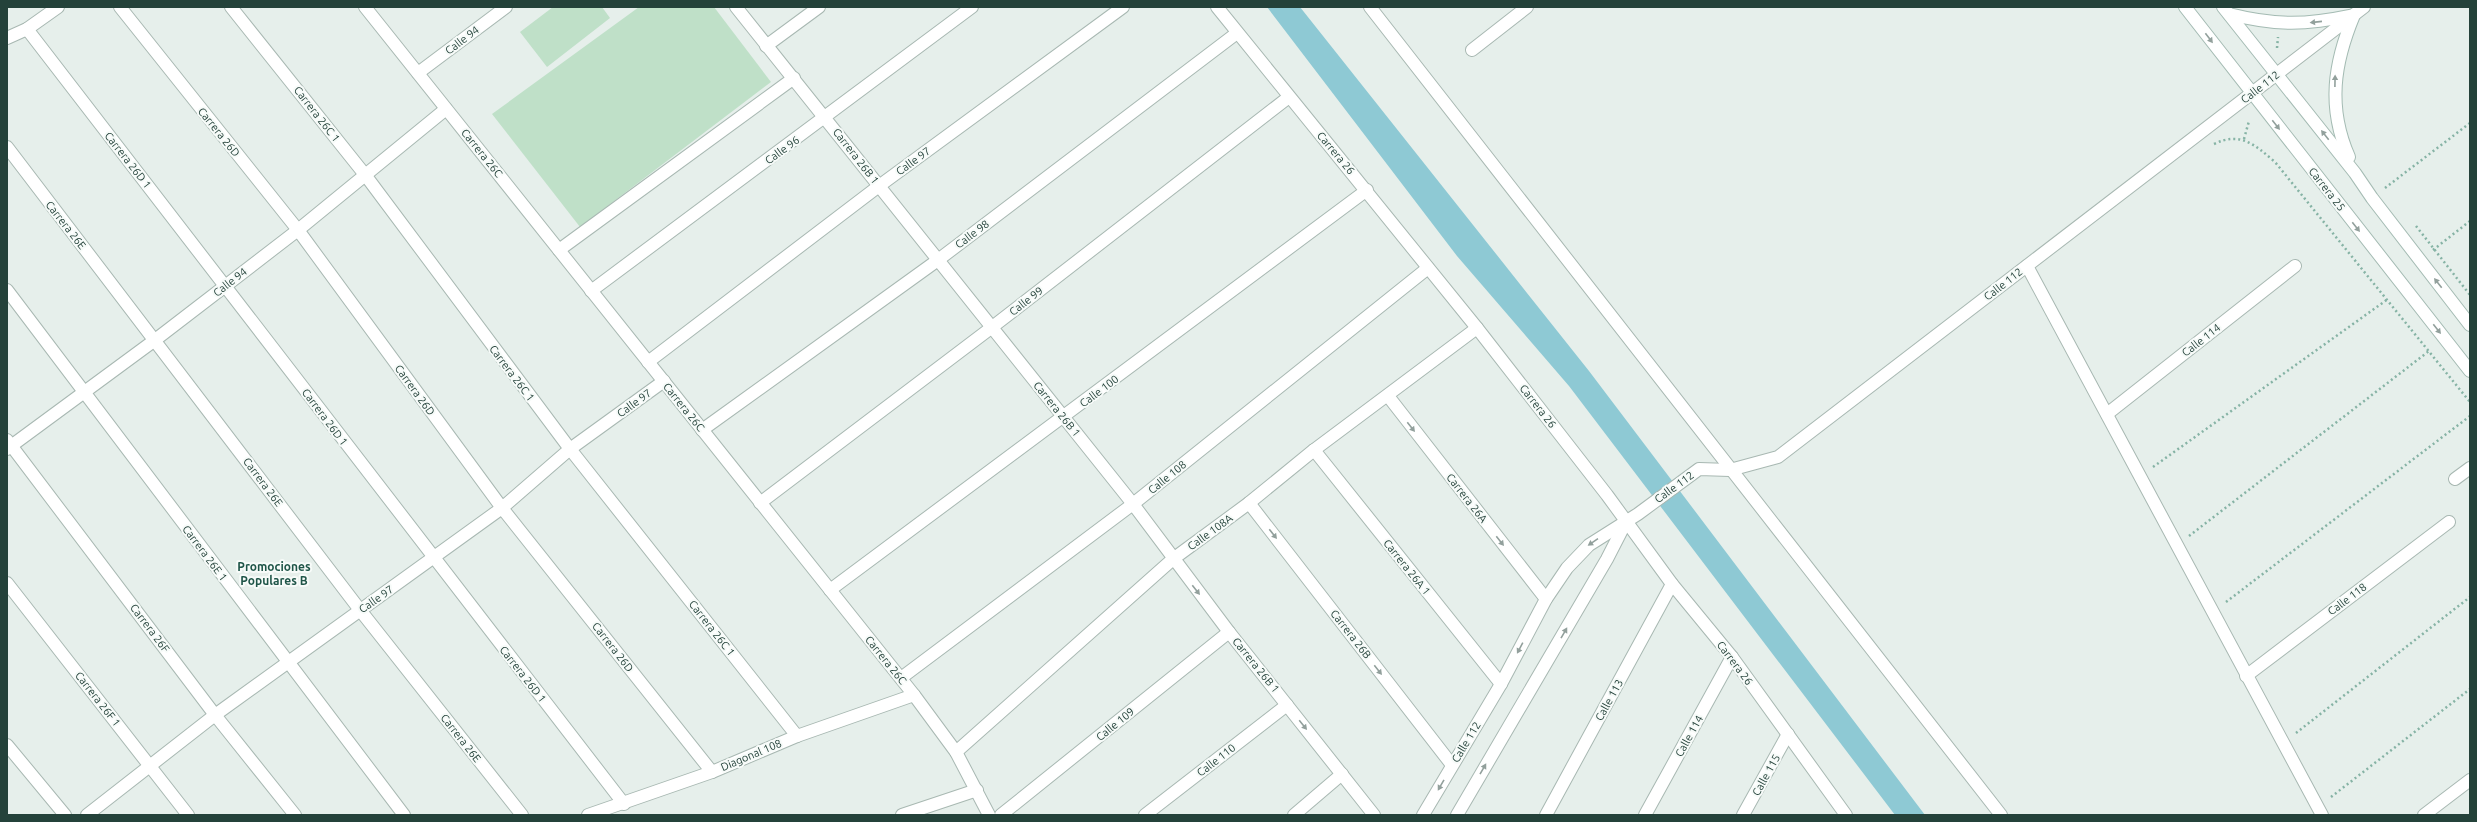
<svg xmlns="http://www.w3.org/2000/svg" width="2477" height="822" font-family="Ubuntu,sans-serif">
<style>
.green{fill:#bfe0c8}
.water{fill:#8ec9d4}
.lines{fill:none;stroke-linecap:round;stroke-linejoin:round}
.service-casing{stroke:#a8b8b2;stroke-width:14}
.minor-casing{stroke:#a8b8b2;stroke-width:14}
.tertiary-casing{stroke:#a8b8b2;stroke-width:14}
.secondary-casing{stroke:#a4bbb3;stroke-width:14}
.path{stroke:#86b3a5;stroke-width:2.5;stroke-dasharray:2 3;stroke-linecap:butt}
.service{stroke:#fff;stroke-width:12}
.minor{stroke:#fff;stroke-width:12}
.tertiary{stroke:#fff;stroke-width:12}
.secondary{stroke:#fff;stroke-width:12}
.oneway{fill:#92a09c}
.labels{text-anchor:middle;dominant-baseline:central;stroke-width:4;stroke-linejoin:round;paint-order:stroke}
.street-label{font-size:11px;fill:#24423a;stroke:#f7fbf9}
.neighbourhood-label{font-size:12px;font-weight:bold;fill:#1f5548;stroke:#f7fbf9}
</style>
<rect width="100%" height="100%" fill="#e6efeb"/>
<g class="green">
<polygon points="553,7 602,7 610,18 547,67 520,32"/>
<polygon points="639,7 714,7 771,82 580,227 492,114"/>
</g>
<polygon class="water" points="1267,7 1300,7 1589,371 1925,815 1895,815 1569,386 1457,256"/>
<g class="lines">
<defs>
<g id="service">
<polyline points="1370,7 2001,815"/>
<polyline points="1472,50 1527,7"/>
<polyline points="559,250 794,78"/>
<polyline points="2455,479 2470,468"/>
</g>
<g id="minor">
<polyline points="120,7 298,230 502,508 712,772"/>
<polyline points="231,7 366,176 570,449 797,736"/>
<polyline points="365,7 914,695 956,752 989,815"/>
<polyline points="736,7 1133,504 1229,632 1374,815"/>
<polyline points="1217,7 1477,328 1607,495 1672,584 1732,657 1846,815"/>
<polyline points="27,29 624,804"/>
<polyline points="7,38 27,29 58,7"/>
<polyline points="766,46 819,7"/>
<polyline points="418,73 506,7"/>
<polyline points="7,147 360,610 522,815"/>
<polyline points="2027,266 2322,815"/>
<polyline points="7,290 404,815"/>
<polyline points="591,291 972,7"/>
<polyline points="648,362 879,186 1123,7"/>
<polyline points="1388,396 1546,599"/>
<polyline points="2107,414 2295,266"/>
<polyline points="702,430 938,260 1237,33"/>
<polyline points="7,440 215,715 295,815"/>
<polyline points="7,449 155,340 298,230 446,109"/>
<polyline points="1314,450 1501,684"/>
<polyline points="760,503 991,328 1289,97"/>
<polyline points="1249,503 1452,765"/>
<polyline points="7,583 188,815"/>
<polyline points="830,590 1367,190"/>
<polyline points="2246,676 2449,522"/>
<polyline points="901,678 1133,504 1428,268"/>
<polyline points="7,745 65,815"/>
<polyline points="956,752 1173,559 1249,503 1314,450 1477,328"/>
<polyline points="87,815 215,715 502,508 570,449 664,381"/>
<polyline points="588,815 712,772 797,736 914,695"/>
<polyline points="902,815 977,790"/>
<polyline points="1001,815 1229,632"/>
<polyline points="1145,815 1287,705"/>
<polyline points="1294,815 1342,774"/>
<polyline points="1546,815 1672,584"/>
<polyline points="1645,815 1732,657"/>
<polyline points="1743,815 1788,734"/>
<polyline points="2424,815 2470,780"/>
</g>
<g id="tertiary">
<polyline points="1423,815 1501,684 1546,599 1567,568 1589,545 1638,514 1699,469 1730,470 1778,457 2364,7"/>
<polyline points="1457,815 1607,559 1626,522"/>
</g>
<g id="secondary">
<polyline points="2185,7 2470,371"/>
<polyline points="2223,7 2355,173 2372,198 2470,325"/>
<path d="M2229,14C2277,26 2306,25 2354,15"/>
<path d="M2349,157C2327,107 2334,63 2354,15"/>
</g>
</defs>
<use href="#service" class="service-casing"/>
<use href="#minor" class="minor-casing"/>
<use href="#tertiary" class="tertiary-casing"/>
<use href="#secondary" class="secondary-casing"/>
<g class="path">
<polyline points="2277,48 2278,37"/>
<polyline points="2244,139 2249,121"/>
<path d="M2214,144C2241,131 2255,145 2275,162L2470,402"/>
<polyline points="2385,188 2470,123"/>
<polyline points="2416,226 2470,295"/>
<polyline points="2433,250 2470,221"/>
<polyline points="2153,467 2388,299"/>
<polyline points="2189,536 2429,351"/>
<polyline points="2226,602 2470,416"/>
<polyline points="2296,733 2470,597"/>
<polyline points="2331,797 2470,689"/>
</g>
<use href="#service" class="service"/>
<use href="#minor" class="minor"/>
<use href="#tertiary" class="tertiary"/>
<use href="#secondary" class="secondary"/>
</g>
<defs><path id="oneway-solid" d="M-6-.8H1V-3.2L6.5 0L1 3.2V.8H-6Z"/></defs>
<g class="oneway">
<use href="#oneway-solid" transform="translate(2316 22) rotate(174)"/>
<use href="#oneway-solid" transform="translate(2209 38) rotate(53)"/>
<use href="#oneway-solid" transform="translate(2335 81) rotate(-89)"/>
<use href="#oneway-solid" transform="translate(2276 125) rotate(52)"/>
<use href="#oneway-solid" transform="translate(2325 135) rotate(-128)"/>
<use href="#oneway-solid" transform="translate(2356 227) rotate(52)"/>
<use href="#oneway-solid" transform="translate(2438 283) rotate(-128)"/>
<use href="#oneway-solid" transform="translate(2437 329) rotate(52)"/>
<use href="#oneway-solid" transform="translate(1411 427) rotate(52)"/>
<use href="#oneway-solid" transform="translate(1273 534) rotate(52)"/>
<use href="#oneway-solid" transform="translate(1500 541) rotate(52)"/>
<use href="#oneway-solid" transform="translate(1593 542) rotate(146)"/>
<use href="#oneway-solid" transform="translate(1196 590) rotate(52)"/>
<use href="#oneway-solid" transform="translate(1564 633) rotate(-60)"/>
<use href="#oneway-solid" transform="translate(1520 648) rotate(118)"/>
<use href="#oneway-solid" transform="translate(1378 670) rotate(52)"/>
<use href="#oneway-solid" transform="translate(1303 725) rotate(51)"/>
<use href="#oneway-solid" transform="translate(1483 769) rotate(-60)"/>
<use href="#oneway-solid" transform="translate(1441 785) rotate(120)"/>
</g>
<g class="labels">
<g class="street-label">
<text transform="translate(462 40) rotate(-37)">Calle 94</text>
<text transform="translate(2260 87) rotate(-38)">Calle 112</text>
<text transform="translate(317 114) rotate(52)">Carrera 26C 1</text>
<text transform="translate(219 132) rotate(51)">Carrera 26D</text>
<text transform="translate(782 150) rotate(-36)">Calle 96</text>
<text transform="translate(482 153) rotate(51)">Carrera 26C</text>
<text transform="translate(1336 153) rotate(50)">Carrera 26</text>
<text transform="translate(856 156) rotate(52)">Carrera 26B 1</text>
<text transform="translate(128 160) rotate(52)">Carrera 26D 1</text>
<text transform="translate(913 161) rotate(-36)">Calle 97</text>
<text transform="translate(2327 189) rotate(52)">Carrera 25</text>
<text transform="translate(66 225) rotate(52)">Carrera 26E</text>
<text transform="translate(972 234) rotate(-37)">Calle 98</text>
<text transform="translate(230 282) rotate(-38)">Calle 94</text>
<text transform="translate(2003 284) rotate(-38)">Calle 112</text>
<text transform="translate(1026 301) rotate(-38)">Calle 99</text>
<text transform="translate(2201 340) rotate(-38)">Calle 114</text>
<text transform="translate(512 373) rotate(53)">Carrera 26C 1</text>
<text transform="translate(415 390) rotate(54)">Carrera 26D</text>
<text transform="translate(1099 391) rotate(-37)">Calle 100</text>
<text transform="translate(634 403) rotate(-36)">Calle 97</text>
<text transform="translate(1538 406) rotate(52)">Carrera 26</text>
<text transform="translate(684 407) rotate(51)">Carrera 26C</text>
<text transform="translate(1057 409) rotate(51)">Carrera 26B 1</text>
<text transform="translate(325 417) rotate(53)">Carrera 26D 1</text>
<text transform="translate(1167 477) rotate(-39)">Calle 108</text>
<text transform="translate(263 482) rotate(53)">Carrera 26E</text>
<text transform="translate(1674 487) rotate(-36)">Calle 112</text>
<text transform="translate(1467 498) rotate(52)">Carrera 26A</text>
<text transform="translate(1210 532) rotate(-36)">Calle 108A</text>
<text transform="translate(205 553) rotate(53)">Carrera 26E 1</text>
<text transform="translate(1407 567) rotate(51)">Carrera 26A 1</text>
<text transform="translate(376 599) rotate(-35)">Calle 97</text>
<text transform="translate(2347 599) rotate(-37)">Calle 118</text>
<text transform="translate(150 628) rotate(53)">Carrera 26F</text>
<text transform="translate(712 628) rotate(52)">Carrera 26C 1</text>
<text transform="translate(1351 634) rotate(52)">Carrera 26B</text>
<text transform="translate(613 647) rotate(52)">Carrera 26D</text>
<text transform="translate(886 660) rotate(51)">Carrera 26C</text>
<text transform="translate(1735 663) rotate(53)">Carrera 26</text>
<text transform="translate(1256 665) rotate(51)">Carrera 26B 1</text>
<text transform="translate(523 674) rotate(52)">Carrera 26D 1</text>
<text transform="translate(98 699) rotate(52)">Carrera 26F 1</text>
<text transform="translate(1609 700) rotate(-61)">Calle 113</text>
<text transform="translate(1115 724) rotate(-39)">Calle 109</text>
<text transform="translate(1689 736) rotate(-61)">Calle 114</text>
<text transform="translate(461 738) rotate(52)">Carrera 26E</text>
<text transform="translate(1466 742) rotate(-59)">Calle 112</text>
<text transform="translate(751 755) rotate(-23)">Diagonal 108</text>
<text transform="translate(1216 760) rotate(-38)">Calle 110</text>
<text transform="translate(1766 775) rotate(-61)">Calle 115</text>
</g>
<g class="neighbourhood-label">
<text x="274" y="566">Promociones<tspan x="274" dy="14">Populares B</tspan></text>
</g>
</g>
<rect width="2477" height="822" fill="none" stroke="#24423a" stroke-width="16"/>
</svg>
